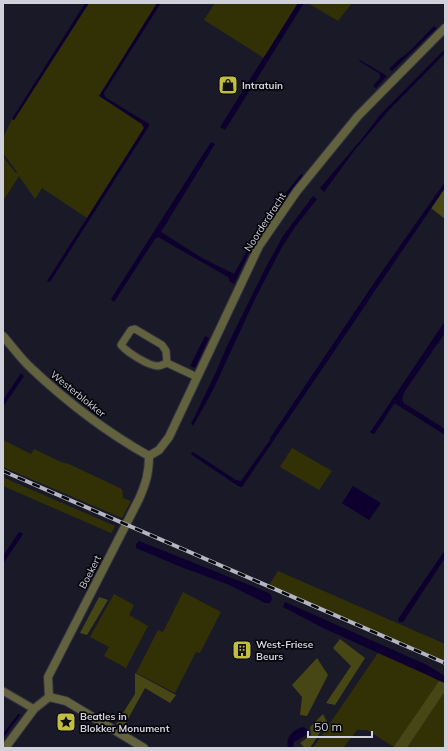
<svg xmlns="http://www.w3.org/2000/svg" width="448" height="751" font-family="Mulish,sans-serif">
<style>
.green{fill:#323106}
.forest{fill:#474715}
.water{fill:#0d002f}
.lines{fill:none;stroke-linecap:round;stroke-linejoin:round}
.stream{stroke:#0d002f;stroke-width:2.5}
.minor-casing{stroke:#333341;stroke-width:9}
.tertiary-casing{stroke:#333341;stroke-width:10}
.minor{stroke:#62623f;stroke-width:7}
.tertiary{stroke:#62623f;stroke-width:8}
.rail-casing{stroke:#b5b5c1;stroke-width:4}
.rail{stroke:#06050b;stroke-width:2.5;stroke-dasharray:8;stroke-linecap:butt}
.labels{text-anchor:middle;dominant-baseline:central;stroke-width:3.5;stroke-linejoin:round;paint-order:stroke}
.poi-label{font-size:10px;font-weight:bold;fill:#d0d0db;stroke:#06050b;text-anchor:start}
.street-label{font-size:10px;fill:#d0d0db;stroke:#06050b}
</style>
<rect width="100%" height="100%" fill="#1a1928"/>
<g class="green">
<polygon points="89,3 157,3 100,96 142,124 144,128 87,218 42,188 35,199 19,176 3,201 3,157 16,173 17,172 3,153 3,138 12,119 14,120"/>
<polygon points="215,3 298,3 264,58 204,20"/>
<polygon points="308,3 352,3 338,21"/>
<polygon points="3,440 31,454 34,449 61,462 69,464 122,489 123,498 131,501 122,518 3,467"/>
<polygon points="292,448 332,471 319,490 280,467"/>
<polygon points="3,477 9,480 115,526 111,533 3,486"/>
<polygon points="278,571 445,644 445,661 269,585"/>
<polygon points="183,592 221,612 200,653 196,652 175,693 136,673 158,630 163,632"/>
<polygon points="114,594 134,605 129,615 148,626 126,668 104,656 109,647 90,637"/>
<polygon points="378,653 422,672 439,681 394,747 367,730 357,730 343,748 313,748"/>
<polygon points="443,694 445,695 445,748 407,748"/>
</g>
<g class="forest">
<polygon points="445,188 445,219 431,208"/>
<polygon points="99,597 108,600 87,635 80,633"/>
<polygon points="340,639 365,658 335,705 326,703 351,666 333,648"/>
<polygon points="317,658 328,675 307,716 300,715 302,697 292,685"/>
<polygon points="135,673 176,695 170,703 145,688 123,728 116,724 135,694"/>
<polygon points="439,681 445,683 445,695 443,694 407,748 393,748"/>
<polygon points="323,714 327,722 310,748 305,748 300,743 311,735 310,727"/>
</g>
<g class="water">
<polygon points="85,3 89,3 14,120 12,119"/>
<polygon points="157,3 161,3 104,93 105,97 149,124 149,126 50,282 47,281 144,128 142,124 99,96"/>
<polygon points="298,3 304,3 225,130 220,127"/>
<polygon points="434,26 437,28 392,71 389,69 398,60 409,52"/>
<polygon points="445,49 445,53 389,110 354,151 324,192 320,188 360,141 380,115"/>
<polygon points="360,60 387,76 376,88 373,86 380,78 380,74 359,61"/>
<path d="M211,142L215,144L161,232L202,258L234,274L264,220L301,174L304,176C292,190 281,203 270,218C255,238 245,261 234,284L229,281V279L228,277L158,237L155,239L114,302L111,299Z"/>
<polygon points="445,182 445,188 370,298 368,300 369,300 242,487 238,486 192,455 191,453 193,452 236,480 241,481 270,440 270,438 376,280"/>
<polygon points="313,196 317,199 295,227 282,247 254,301 213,390 193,426 191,424 216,372 227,346 266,267 283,236"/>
<polygon points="445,321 445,333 405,391 402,399 404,403 445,429 445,435 396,404 394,404 375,433 373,434 370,432 371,431"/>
<polygon points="205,336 209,338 195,368 190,366"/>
<polygon points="21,373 24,376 3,407 3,400"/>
<polygon points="353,486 381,503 369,520 342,503"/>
<polygon points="19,532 23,534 3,564 3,556"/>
<polygon points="139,541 269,593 271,595 272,599 270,603 265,603 227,584 181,567 136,548 136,544"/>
<polygon points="445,550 445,558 403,622 399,622 398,619"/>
<polygon points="285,602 427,665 445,676 445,683 323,628 283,607"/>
<path d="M304,727L308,730V734L294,742L293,747H288C285,737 295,728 304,727Z"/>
</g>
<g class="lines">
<polyline class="stream" points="3,736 19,715"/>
<defs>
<g id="minor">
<path d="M167,363C164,364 161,366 158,366C148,366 127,352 121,345L131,330L135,329L162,345L166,351L167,363L197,377"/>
<polyline points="3,691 34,709"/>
</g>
<g id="tertiary">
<path d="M3,336C12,346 21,359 31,368C67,402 106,432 149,456"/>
<polyline points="149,456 159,450 169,437 259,246 297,191 358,116 445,28"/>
<path d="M49,697L48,677L139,499C146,483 149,473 149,456"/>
<polyline points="49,697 66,701 144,748"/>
<polyline points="5,748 34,709 49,697"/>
</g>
</defs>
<use href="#minor" class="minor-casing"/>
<use href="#tertiary" class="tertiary-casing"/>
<use href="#minor" class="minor"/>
<use href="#tertiary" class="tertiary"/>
<defs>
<polyline id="rail" points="3,471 445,663"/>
</defs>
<use href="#rail" class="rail-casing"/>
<use href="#rail" class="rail"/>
</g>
<defs>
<symbol id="shop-square" viewBox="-11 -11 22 22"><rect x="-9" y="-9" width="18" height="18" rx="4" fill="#bfbe41" stroke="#06050b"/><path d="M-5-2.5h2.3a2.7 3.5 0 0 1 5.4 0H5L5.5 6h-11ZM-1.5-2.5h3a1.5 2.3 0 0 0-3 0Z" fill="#111"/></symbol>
<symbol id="building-square" viewBox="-11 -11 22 22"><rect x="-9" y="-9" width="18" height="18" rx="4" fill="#bfbe41" stroke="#06050b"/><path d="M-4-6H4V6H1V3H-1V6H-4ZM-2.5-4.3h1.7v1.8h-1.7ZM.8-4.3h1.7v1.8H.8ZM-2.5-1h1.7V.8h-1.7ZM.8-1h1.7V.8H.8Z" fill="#111"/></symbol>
<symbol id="sight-square" viewBox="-11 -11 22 22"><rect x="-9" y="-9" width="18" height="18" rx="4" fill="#bfbe41" stroke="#06050b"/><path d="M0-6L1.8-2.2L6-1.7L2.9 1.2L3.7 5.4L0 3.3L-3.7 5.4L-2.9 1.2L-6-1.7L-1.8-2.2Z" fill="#111"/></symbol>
</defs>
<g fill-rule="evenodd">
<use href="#shop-square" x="217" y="74" width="22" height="22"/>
<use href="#building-square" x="231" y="639" width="22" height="22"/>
<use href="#sight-square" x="55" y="711" width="22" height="22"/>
</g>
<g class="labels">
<g class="poi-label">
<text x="242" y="85">Intratuin</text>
<text x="256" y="644">West-Friese<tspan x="256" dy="12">Beurs</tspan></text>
<text x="80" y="716">Beatles in<tspan x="80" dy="12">Blokker Monument</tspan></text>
</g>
<g class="street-label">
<text transform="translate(265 222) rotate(-57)">Noorderdracht</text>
<text transform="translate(78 394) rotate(39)">Westerblokker</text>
<text transform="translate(90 572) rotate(-63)">Boekert</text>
</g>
</g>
<rect width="448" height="751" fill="none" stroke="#d0d0db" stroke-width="8"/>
<path d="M308 731v6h64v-6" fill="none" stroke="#d0d0db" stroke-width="2"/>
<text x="314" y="731" font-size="12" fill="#d0d0db" stroke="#06050b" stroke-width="3" paint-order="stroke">50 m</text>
</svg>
